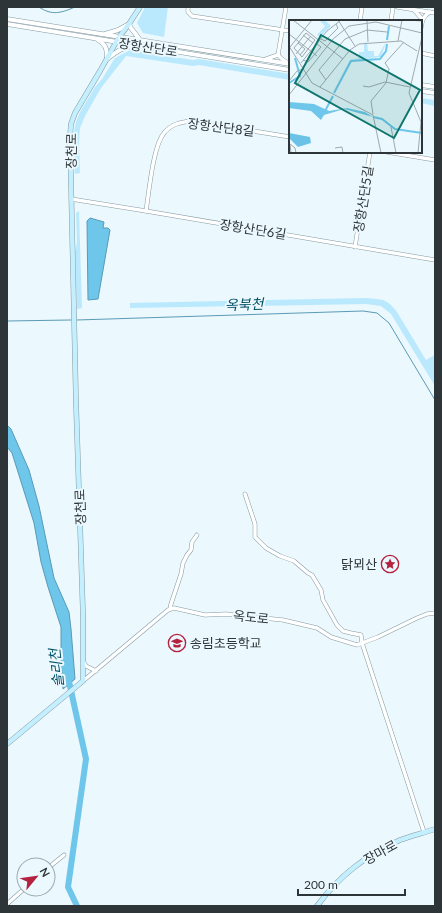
<svg xmlns="http://www.w3.org/2000/svg" width="442" height="913" font-family="Lato,'Noto Sans KR',sans-serif">
<style>
.green{fill:#bae9fe}
.water{fill:#6ec6ea;stroke:#5a9ab5}
.lines{fill:none;stroke-linecap:round;stroke-linejoin:round}
.stream{stroke:#5a9ab5;stroke-width:1}
.river{stroke:#6ec6ea;stroke-width:6}
.minor-casing{stroke:#869aa2;stroke-width:4.5}
.tertiary-casing{stroke:#869aa2;stroke-width:5}
.secondary-casing{stroke:#869aa2;stroke-width:5.5}
.minor{stroke:#fff;stroke-width:3.5}
.tertiary{stroke:#fff;stroke-width:4}
.secondary{stroke:#c3effe;stroke-width:4.5}
.labels{text-anchor:middle;dominant-baseline:central;stroke-width:4;stroke-linejoin:round;paint-order:stroke}
.street-label{font-size:13px;fill:#2d3538;stroke:#ebf8fd}
.poi-label{font-size:13px;fill:#2d3538;stroke:#ebf8fd;text-anchor:end}
.water-label{font-size:14px;font-style:italic;fill:#004f67;stroke:#ebf8fd}
.inset-river{fill:none;stroke:#6ec6ea;stroke-width:2}
.inset-road{fill:none;stroke:#9faaae;stroke-width:1}
.view{fill:#0f766e;fill-opacity:0.15;stroke:#0f766e;stroke-width:2}
.inset-edge{fill:none;stroke:#2d3538;stroke-width:2}
</style>
<rect width="100%" height="100%" fill="#ebf8fd"/>
<g class="green">
<polygon points="145,7 168,7 164,37 143,33 137,23"/>
<polygon points="130,50 193,60 199,59 290,74 290,80 199,65 193,66 126,56 101,88 85,116 80,128 79,142 80,173 75,174 73,136 76,122 80,112 95,87 102,79 115,58"/>
<polygon points="421,98 435,100 435,106 421,103"/>
<polygon points="79,211 82,308 77,309 75,252 77,243 76,213"/>
<polygon points="366,298 377,299 383,300 387,302 391,305 397,312 426,360 435,355 435,386 391,314 381,306 366,304 130,308 130,303"/>
</g>
<g class="water">
<polygon points="90,218 104,222 103,228 108,228 110,230 98,299 88,300 87,221"/>
<polygon points="7,425 11,429 29,470 39,506 54,578 69,612 71,629 75,679 63,689 61,660 61,627 48,587 41,562 34,523 12,453 7,447"/>
</g>
<g class="lines">
<g class="stream">
<path d="M39,7C52,16 61,13 75,7"/>
<polyline points="77,320 363,311 377,313 389,323 435,400"/>
<polyline points="7,321 71,320"/>
</g>
<polyline class="river" points="68,677 86,759 68,887 77,906"/>
<defs>
<g id="minor">
<polyline points="188,7 188,12 192,16 290,31"/>
<polyline points="397,7 435,13"/>
<polyline points="414,10 422,19"/>
<polyline points="360,21 362,7"/>
<polyline points="391,21 393,7"/>
<path d="M421,28C422,21 423,16 430,12"/>
<polyline points="421,53 435,56"/>
<polyline points="278,55 286,7"/>
<polyline points="278,55 282,59 288,63"/>
<polyline points="266,59 278,55"/>
<polyline points="387,152 435,160"/>
<polyline points="71,199 146,211 435,260"/>
<path d="M146,211C149,192 153,146 164,133C171,124 181,122 192,121L290,137"/>
<polyline points="355,247 370,152"/>
<polyline points="245,494 255,524 255,537 266,548 280,556 294,561 308,573 312,575 321,590 323,600 337,625 343,631 351,633 361,635 362,643 424,832"/>
<polyline points="170,609 171,604 181,574 183,563 187,555 191,550 192,542 197,535"/>
<polyline points="83,661 86,666 96,671"/>
<polyline points="83,681 168,610 174,608 205,615 226,614 283,620 317,628 331,637 357,645 378,637 417,618 427,614 435,613"/>
<polyline points="48,868 64,855"/>
<polyline points="7,904 24,889"/>
</g>
<g id="tertiary">
<polyline points="7,19 290,64"/>
<polyline points="7,24 290,70"/>
<polyline points="105,34 118,30 129,24 131,28 140,40"/>
<path d="M97,39C106,45 107,48 107,59"/>
<path d="M107,59C115,53 122,47 133,46"/>
<polyline points="421,85 435,87"/>
<polyline points="421,91 435,93"/>
</g>
<g id="secondary">
<polyline points="7,744 83,681 83,615 76,402 70,137 71,124 75,113 100,71 119,37 129,24 140,7"/>
<path d="M317,906C340,875 365,856 400,840C411,836 423,833 435,829"/>
</g>
</defs>
<use href="#minor" class="minor-casing"/>
<use href="#tertiary" class="tertiary-casing"/>
<use href="#secondary" class="secondary-casing"/>
<use href="#minor" class="minor"/>
<use href="#tertiary" class="tertiary"/>
<use href="#secondary" class="secondary"/>
</g>
<defs>
<symbol id="sight-ring" viewBox="-11 -11 22 22"><circle r="9.5" fill="#ebf8fd" stroke="#b52240" stroke-width="1.5"/><path d="M0-6L1.8-2.2L6-1.7L2.9 1.2L3.7 5.4L0 3.3L-3.7 5.4L-2.9 1.2L-6-1.7L-1.8-2.2Z" fill="#b52240"/></symbol>
<symbol id="school-ring" viewBox="-11 -11 22 22"><circle r="9.5" fill="#ebf8fd" stroke="#b52240" stroke-width="1.5"/><path d="M0-5L7-2L0 1L-7-2ZM-4 1L0 2.5L4 1V4Q0 6-4 4Z" fill="#b52240"/></symbol>
</defs>
<g fill-rule="evenodd">
<use href="#sight-ring" x="380" y="554" width="20" height="20"/>
<use href="#school-ring" x="167" y="633" width="20" height="20"/>
</g>
<g class="labels">
<g class="street-label">
<text transform="translate(148 47) rotate(9)">장항산단로</text>
<text transform="translate(221 127) rotate(7)">장항산단8길</text>
<text transform="translate(71 151) rotate(-89)">장천로</text>
<text transform="translate(363 199) rotate(-81)">장항산단5길</text>
<text transform="translate(253 229) rotate(9)">장항산단6길</text>
<text transform="translate(80 507) rotate(-92)">장천로</text>
<text transform="translate(251 617) rotate(6)">옥도로</text>
<text transform="translate(380 852) rotate(-29)">장마로</text>
</g>
<g class="poi-label">
<text x="377" y="564">닭뫼산</text>
<text x="190" y="643" text-anchor="start">송림초등학교</text>
</g>
<g class="water-label">
<text transform="translate(244 304) rotate(-2)">옥북천</text>
<text transform="translate(56 668) rotate(-96)">솔리천</text>
</g>
</g>
<g transform="translate(289 20)">
<rect width="133" height="133" fill="#ebf8fd"/>
<path d="M30,0H36L42,6L31,17L28,15L36,6ZM78,22L79,31H85V36H89L97,22L92,37L62,40L46,67L61,40L70,38V32H75V23Z" fill="#bae9fe"/>
<path d="M0,113L21,117L22,123L9,127L0,118Z" fill="#6ac3e6"/>
<path d="M0,82L25,84L40,91L58,88L76,92L84,97L55,89L35,95L32,100L22,91L0,88Z" fill="#6ec6ea"/>
<path class="inset-river" d="M98,20L100,6M0,63L11,56L6,38M45,73L62,41L91,39L97,31L98,24M36,91L44,76M84,97L93,99L106,109L133,113"/>
<path class="inset-road" d="M4,0L54,39M49,0L66,26M78,0L79,22M118,0L133,1M17,13L26,20L13,37L5,28ZM0,14L28,36M14,15L24,23M32,19L36,21L49,8L47,4M109,21L113,0M9,23L16,29L11,35M0,26L23,63L84,95L92,133M1,27L23,0M7,34L21,17M14,40L19,42L32,27L28,24M12,43L38,11L52,0M37,60L30,50L56,19L78,10L98,12M0,61L8,51L14,49M74,66L80,67L96,62L121,67M31,67L61,30L70,24L112,21L128,31M0,75L44,19L60,6L87,2L133,13M84,94L82,81L97,63L100,49L96,43L115,22M102,107L107,133M46,128L53,127L54,133M2,133L1,124L6,128L7,133M129,133L132,102L120,73L133,17"/>
<path class="view" d="M32,15L131,70L105,118L6,63Z"/>
<rect width="133" height="133" class="inset-edge"/>
</g>
<rect width="442" height="913" fill="none" stroke="#2d3538" stroke-width="16"/>
<g transform="translate(36 877) rotate(61)"><circle r="19" fill="#ebf8fd" stroke="#9faaae"/>
<path d="M0-3L7 15L0 10L-7 15Z" fill="#b52240"/>
<text y="-6" font-size="11" font-weight="bold" text-anchor="middle" fill="#2d3538">N</text>
</g>
<path d="M298 889v6h107v-6" fill="none" stroke="#2d3538" stroke-width="2"/>
<text x="304" y="889" font-size="12" fill="#2d3538" stroke="#ebf8fd" stroke-width="3" paint-order="stroke">200 m</text>
</svg>
